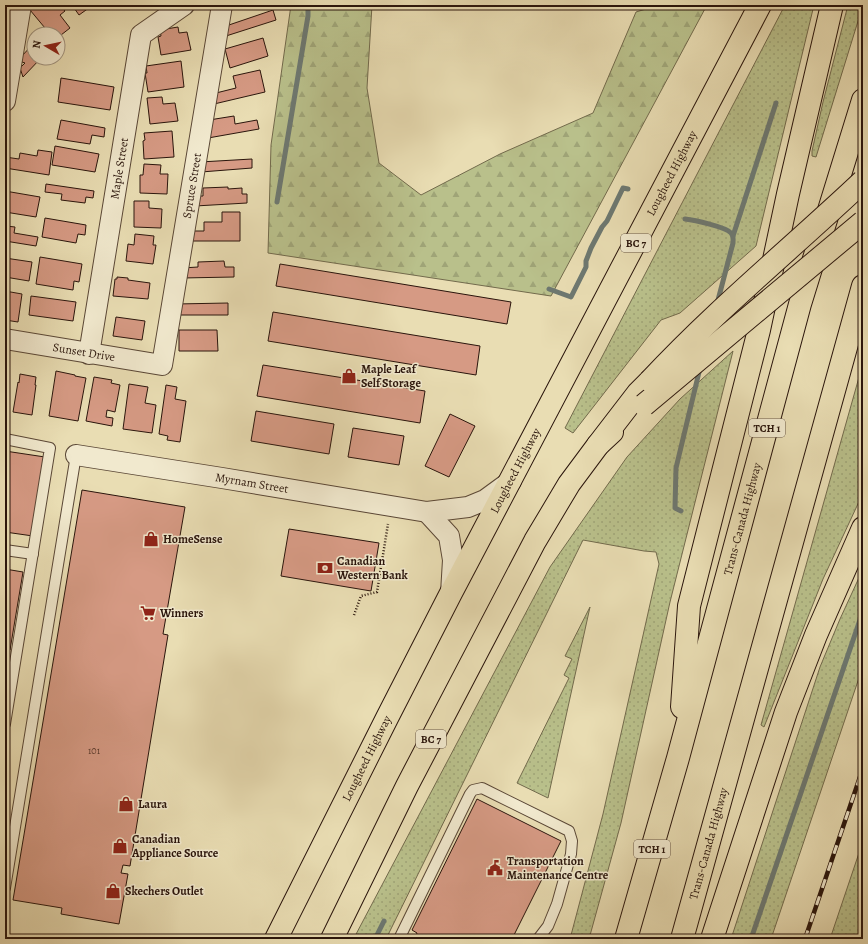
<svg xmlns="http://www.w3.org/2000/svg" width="868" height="944" font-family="Alegreya,serif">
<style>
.grass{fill:url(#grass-dots);stroke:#726a4c}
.forest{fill:url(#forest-firs);stroke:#726a4c}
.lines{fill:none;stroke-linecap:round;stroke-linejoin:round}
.stream{stroke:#6d7871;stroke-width:5}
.building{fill:#d69a84;stroke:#2a150c}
.service-casing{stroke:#5a4736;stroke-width:12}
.minor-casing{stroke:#5a4736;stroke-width:22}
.primary-casing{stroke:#2a150c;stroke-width:24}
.motorway-casing{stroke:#2a150c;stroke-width:24}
.path{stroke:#2a150c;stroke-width:2.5;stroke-dasharray:1 2;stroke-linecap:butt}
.service{stroke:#f1e9ce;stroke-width:10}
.minor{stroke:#f1e9ce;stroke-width:20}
.primary{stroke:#e9ddb3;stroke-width:22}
.motorway{stroke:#e9ddb3;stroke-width:22}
.rail-casing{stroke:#2a150c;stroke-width:4.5}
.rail{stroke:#f1e9ce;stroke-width:3;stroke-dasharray:9;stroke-linecap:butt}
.primary-bridge-casing{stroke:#2a150c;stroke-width:24;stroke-linecap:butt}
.motorway-bridge-casing{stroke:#2a150c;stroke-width:24;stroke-linecap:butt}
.primary-bridge{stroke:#e9ddb3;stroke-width:22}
.motorway-bridge{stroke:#e9ddb3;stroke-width:22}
.labels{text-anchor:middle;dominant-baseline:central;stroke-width:3;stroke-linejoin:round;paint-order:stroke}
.number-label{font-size:10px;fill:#55362a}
.shield{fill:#f1e9ce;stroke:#665546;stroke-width:1}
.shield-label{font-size:11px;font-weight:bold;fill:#2a150c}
.street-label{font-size:12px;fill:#2a150c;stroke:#f1e9ce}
.poi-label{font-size:12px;font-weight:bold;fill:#2a150c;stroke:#f1e9ce;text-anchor:start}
</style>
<defs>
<pattern id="grass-dots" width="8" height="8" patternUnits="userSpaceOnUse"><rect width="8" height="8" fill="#b9c08b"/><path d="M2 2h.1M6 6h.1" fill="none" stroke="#9fa477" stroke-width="1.8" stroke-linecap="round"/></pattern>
<pattern id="forest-firs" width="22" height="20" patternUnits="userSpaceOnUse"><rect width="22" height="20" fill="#b9c08b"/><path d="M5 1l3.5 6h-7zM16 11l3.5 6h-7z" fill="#9fa477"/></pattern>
</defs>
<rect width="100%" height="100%" fill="#e9ddb3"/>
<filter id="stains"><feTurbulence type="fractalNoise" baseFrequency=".005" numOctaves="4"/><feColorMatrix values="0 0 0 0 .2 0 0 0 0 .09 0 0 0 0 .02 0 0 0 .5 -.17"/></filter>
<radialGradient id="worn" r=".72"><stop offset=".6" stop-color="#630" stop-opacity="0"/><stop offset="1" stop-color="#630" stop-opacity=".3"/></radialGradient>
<g class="grass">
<polygon points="785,5 814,5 756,246 680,313 661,320 573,433 565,428"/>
<polygon points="848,5 863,5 816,157 812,156 812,151 823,102"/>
<polygon points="733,351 670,602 621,823 589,939 570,939 603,814 659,564 656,552 644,551 583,540 386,939 354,938 550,567 627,457 680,399"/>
<polygon points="863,363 863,493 823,579 764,727 761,725"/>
<polygon points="863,569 863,666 771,939 731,939 820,667 840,619"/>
<polygon points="590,607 548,798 517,783 569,678 564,675 572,659 565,656"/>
<polygon points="863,841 863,939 830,939"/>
</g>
<polygon class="forest" points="291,5 372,5 367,88 379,163 421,195 500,154 593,113 636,12 659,5 707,5 551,296 268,253 271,145"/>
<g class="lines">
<g class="stream">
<polyline points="277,202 308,16 308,5"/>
<path d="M685,219C694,220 726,227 731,233C734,236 733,239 733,243L717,304"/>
<polyline points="733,236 776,103"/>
<polyline points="549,289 571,297 586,267 586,261 591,248 602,227 607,221 623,188 628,189"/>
<polyline points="681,511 675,508 676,468 700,368"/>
<polyline points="375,939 384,921"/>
<polyline points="751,939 863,611"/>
</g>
</g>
<g class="building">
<polygon points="35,5 39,5 40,7 42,5 60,5 65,11 60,15 70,28 61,35 60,33 58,35 50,34 30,10"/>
<polygon points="72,5 93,5 79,15"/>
<polygon points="273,10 276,20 226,36 223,27"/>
<polygon points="178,27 179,33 187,32 191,50 161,55 158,37 161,36 160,30"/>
<polygon points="263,38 268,56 230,68 225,49"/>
<polygon points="34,43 34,58 41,58 23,77 20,68 25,63 22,62 20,58"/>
<polygon points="181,61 184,87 148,92 145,73 147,73 146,66"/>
<polygon points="260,70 265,92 214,104 212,94 236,88 233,76"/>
<polygon points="61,78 114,87 110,110 58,102"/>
<polygon points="162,97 163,104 175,103 178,121 150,124 147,98"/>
<polygon points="234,116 235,124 257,120 259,129 208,138 209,120"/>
<polygon points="61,120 105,128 104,137 92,135 90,144 57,139"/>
<polygon points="172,131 174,157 144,159 143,141 145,140 144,133"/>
<polygon points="55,146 99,154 95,172 52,165"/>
<polygon points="38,150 52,152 49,175 5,168 5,157 19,159 20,153 37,156"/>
<polygon points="252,159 252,168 201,172 200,162"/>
<polygon points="144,164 161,165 160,174 168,174 167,194 140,193 140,175 143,175"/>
<polygon points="46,184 94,191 93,198 86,197 85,203 61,200 62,194 45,192"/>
<polygon points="228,187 228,189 242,188 242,194 247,194 247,203 195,206 195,196 203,196 203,188"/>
<polygon points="5,191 40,197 36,217 5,212"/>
<polygon points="134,201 149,201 149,208 162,209 161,228 134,227"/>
<polygon points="222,212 240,212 240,241 190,241 190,231 204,231 204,222 222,222"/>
<polygon points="45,218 86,225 85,235 78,234 76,243 42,237"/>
<polygon points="6,226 15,227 14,233 38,237 36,246 5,241"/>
<polygon points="135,234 154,236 153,245 156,245 153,264 126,261 128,244 134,245"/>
<polygon points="40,257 82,264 79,282 74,281 73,290 36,284"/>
<polygon points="5,258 32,262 29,281 5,277"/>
<polygon points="224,261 225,267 234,267 234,277 182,278 182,268 198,267 198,262"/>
<polygon points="280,264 511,302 507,324 276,286"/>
<polygon points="117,277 128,278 128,280 150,283 148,299 113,296 115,279 117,279"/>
<polygon points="5,291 22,294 18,322 5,320"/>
<polygon points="31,296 76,302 73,321 29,315"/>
<polygon points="228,303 228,315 176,315 176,304"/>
<polygon points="273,312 480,346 476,375 268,341"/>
<polygon points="116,317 145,321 142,340 113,336"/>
<polygon points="179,330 217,330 218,351 179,351"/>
<polygon points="263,365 425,391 420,423 257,396"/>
<polygon points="56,371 75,375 75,376 86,378 78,421 49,416"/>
<polygon points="20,374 36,377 35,385 36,385 32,415 13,412 18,382 19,383"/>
<polygon points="94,377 112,380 111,383 120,385 115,412 107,410 106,417 113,418 112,426 86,421"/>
<polygon points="129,384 148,387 145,403 156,405 152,433 123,429"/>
<polygon points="166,385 177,387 175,399 186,401 180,442 167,440 168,436 159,434"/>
<polygon points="256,411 334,424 329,454 251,441"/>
<polygon points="450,414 475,426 449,477 425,466"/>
<polygon points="353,428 404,436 399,465 348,457"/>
<polygon points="5,451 45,457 33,536 5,532"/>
<polygon points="82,490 185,507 163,634 168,635 130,866 123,865 121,873 128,874 119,924 61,914 62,908 13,900"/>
<polygon points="289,529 379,543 371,591 281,576"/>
<polygon points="5,569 23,572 10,650 5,649"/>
<polygon points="477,799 561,841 512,939 415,939 417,933 412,930"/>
</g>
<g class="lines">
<defs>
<g id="service">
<polyline points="5,439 50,448 5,724"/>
<polyline points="5,550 33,554"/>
<polyline points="5,888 76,455"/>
<polyline points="399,939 470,794 473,790 482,788 569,831 572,841 571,854 557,904 548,926 538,939"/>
</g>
<g id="minor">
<polyline points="5,101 21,5"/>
<path id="s1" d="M5,339L162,365L222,5"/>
<path id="s2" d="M89,354L141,35L184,5"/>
<path id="s3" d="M76,455L222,478L427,512L468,507L485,500L511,481"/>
<polyline points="427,512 449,536 453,560 451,593"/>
</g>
<g id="primary">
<path id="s4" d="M276,939L387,718L451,593L760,5"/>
<polyline points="332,939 407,786 535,541 569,484 598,445 612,432"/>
</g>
<g id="motorway">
<polyline points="598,445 638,393 650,381"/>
<polyline points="682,707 689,606 759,330 788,194 832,5"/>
<path id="s5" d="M626,939L678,758L800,304L863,100"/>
<path id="s6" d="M682,939L863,286"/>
<polyline points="712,939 786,712 816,635 863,528"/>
</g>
</defs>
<use href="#service" class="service-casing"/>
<use href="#minor" class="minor-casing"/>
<use href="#primary" class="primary-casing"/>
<use href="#motorway" class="motorway-casing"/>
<polyline class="path" points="354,615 361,596 377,592 388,524"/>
<use href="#service" class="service"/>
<use href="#minor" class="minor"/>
<use href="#primary" class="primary"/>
<use href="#motorway" class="motorway"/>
<defs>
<polyline id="rail" points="805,939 863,768"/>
</defs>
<use href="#rail" class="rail-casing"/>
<use href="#rail" class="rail"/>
<defs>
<polyline id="primary-bridge" points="644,405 863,222"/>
<path id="motorway-bridge" d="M650,381C716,310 792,248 863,181"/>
</defs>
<use href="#primary-bridge" class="primary-bridge-casing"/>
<use href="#motorway-bridge" class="motorway-bridge-casing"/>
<use href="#primary-bridge" class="primary-bridge"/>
<use href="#motorway-bridge" class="motorway-bridge"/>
</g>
<defs>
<symbol id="shop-bare" viewBox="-9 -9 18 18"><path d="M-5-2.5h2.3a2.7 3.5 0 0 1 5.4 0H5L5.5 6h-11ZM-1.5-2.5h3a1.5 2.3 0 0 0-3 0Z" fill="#8f2418" stroke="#f1e9ce" stroke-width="2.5" paint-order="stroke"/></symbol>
<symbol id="bank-bare" viewBox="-9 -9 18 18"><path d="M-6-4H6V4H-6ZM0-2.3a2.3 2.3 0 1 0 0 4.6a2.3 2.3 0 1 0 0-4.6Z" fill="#8f2418" stroke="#f1e9ce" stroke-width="2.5" paint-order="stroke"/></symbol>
<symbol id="supermarket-bare" viewBox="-9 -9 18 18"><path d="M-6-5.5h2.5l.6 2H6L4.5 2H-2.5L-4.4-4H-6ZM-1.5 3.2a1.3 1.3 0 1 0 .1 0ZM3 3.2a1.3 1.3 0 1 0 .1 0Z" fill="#8f2418" stroke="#f1e9ce" stroke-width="2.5" paint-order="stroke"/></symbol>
<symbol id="civic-bare" viewBox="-9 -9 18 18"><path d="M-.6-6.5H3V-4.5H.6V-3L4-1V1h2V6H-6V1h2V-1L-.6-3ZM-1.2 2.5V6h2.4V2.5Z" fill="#8f2418" stroke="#f1e9ce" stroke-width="2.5" paint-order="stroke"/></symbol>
</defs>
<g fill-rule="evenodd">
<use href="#shop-bare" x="338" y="365" width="22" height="22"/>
<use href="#shop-bare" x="140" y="528" width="22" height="22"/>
<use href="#bank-bare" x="314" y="557" width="22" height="22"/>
<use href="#supermarket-bare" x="137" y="602" width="22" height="22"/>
<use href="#shop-bare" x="115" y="793" width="22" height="22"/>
<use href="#shop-bare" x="109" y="835" width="22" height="22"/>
<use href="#civic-bare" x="484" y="857" width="22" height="22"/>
<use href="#shop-bare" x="102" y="880" width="22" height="22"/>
</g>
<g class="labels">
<g class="number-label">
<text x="94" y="750">101</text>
</g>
<g class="shield">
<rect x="621" y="234" width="30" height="18" rx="3"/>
<rect x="749" y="419" width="36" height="18" rx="3"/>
<rect x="416" y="730" width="30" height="18" rx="3"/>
<rect x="634" y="840" width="36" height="18" rx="3"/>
</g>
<g class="shield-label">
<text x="636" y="243">BC 7</text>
<text x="767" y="428">TCH 1</text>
<text x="431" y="739">BC 7</text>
<text x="652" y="849">TCH 1</text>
</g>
<g class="street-label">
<text stroke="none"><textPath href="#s2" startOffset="188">Maple Street</textPath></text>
<text stroke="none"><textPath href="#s4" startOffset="862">Lougheed Highway</textPath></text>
<text stroke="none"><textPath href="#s1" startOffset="341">Spruce Street</textPath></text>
<text stroke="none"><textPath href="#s1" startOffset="80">Sunset Drive</textPath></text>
<text stroke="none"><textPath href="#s4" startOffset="526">Lougheed Highway</textPath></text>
<text stroke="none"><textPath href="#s3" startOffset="178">Myrnam Street</textPath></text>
<text stroke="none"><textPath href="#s5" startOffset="436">Trans-Canada Highway</textPath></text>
<text stroke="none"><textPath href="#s4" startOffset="202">Lougheed Highway</textPath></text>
<text stroke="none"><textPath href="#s6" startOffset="99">Trans-Canada Highway</textPath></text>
</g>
<g class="poi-label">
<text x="361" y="369">Maple Leaf<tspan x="361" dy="14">Self Storage</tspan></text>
<text x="163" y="539">HomeSense</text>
<text x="337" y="561">Canadian<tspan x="337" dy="14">Western Bank</tspan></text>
<text x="160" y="613">Winners</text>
<text x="138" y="804">Laura</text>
<text x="132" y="839">Canadian<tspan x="132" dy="14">Appliance Source</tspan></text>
<text x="507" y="861">Transportation<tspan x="507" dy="14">Maintenance Centre</tspan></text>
<text x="125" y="891">Skechers Outlet</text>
</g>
</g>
<rect width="868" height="944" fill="none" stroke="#e9ddb3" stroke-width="20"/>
<rect x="6" y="6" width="856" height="932" fill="none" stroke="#2a150c" stroke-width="2"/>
<rect x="10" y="10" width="848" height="924" fill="none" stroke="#2a150c"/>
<g transform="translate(46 46) rotate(279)"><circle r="19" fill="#f1e9ce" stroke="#a19480"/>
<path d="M0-3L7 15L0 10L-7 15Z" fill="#8f2418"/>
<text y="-6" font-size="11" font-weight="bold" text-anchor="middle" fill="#2a150c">N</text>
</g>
<rect width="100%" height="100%" filter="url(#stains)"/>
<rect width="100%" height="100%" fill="url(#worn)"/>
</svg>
